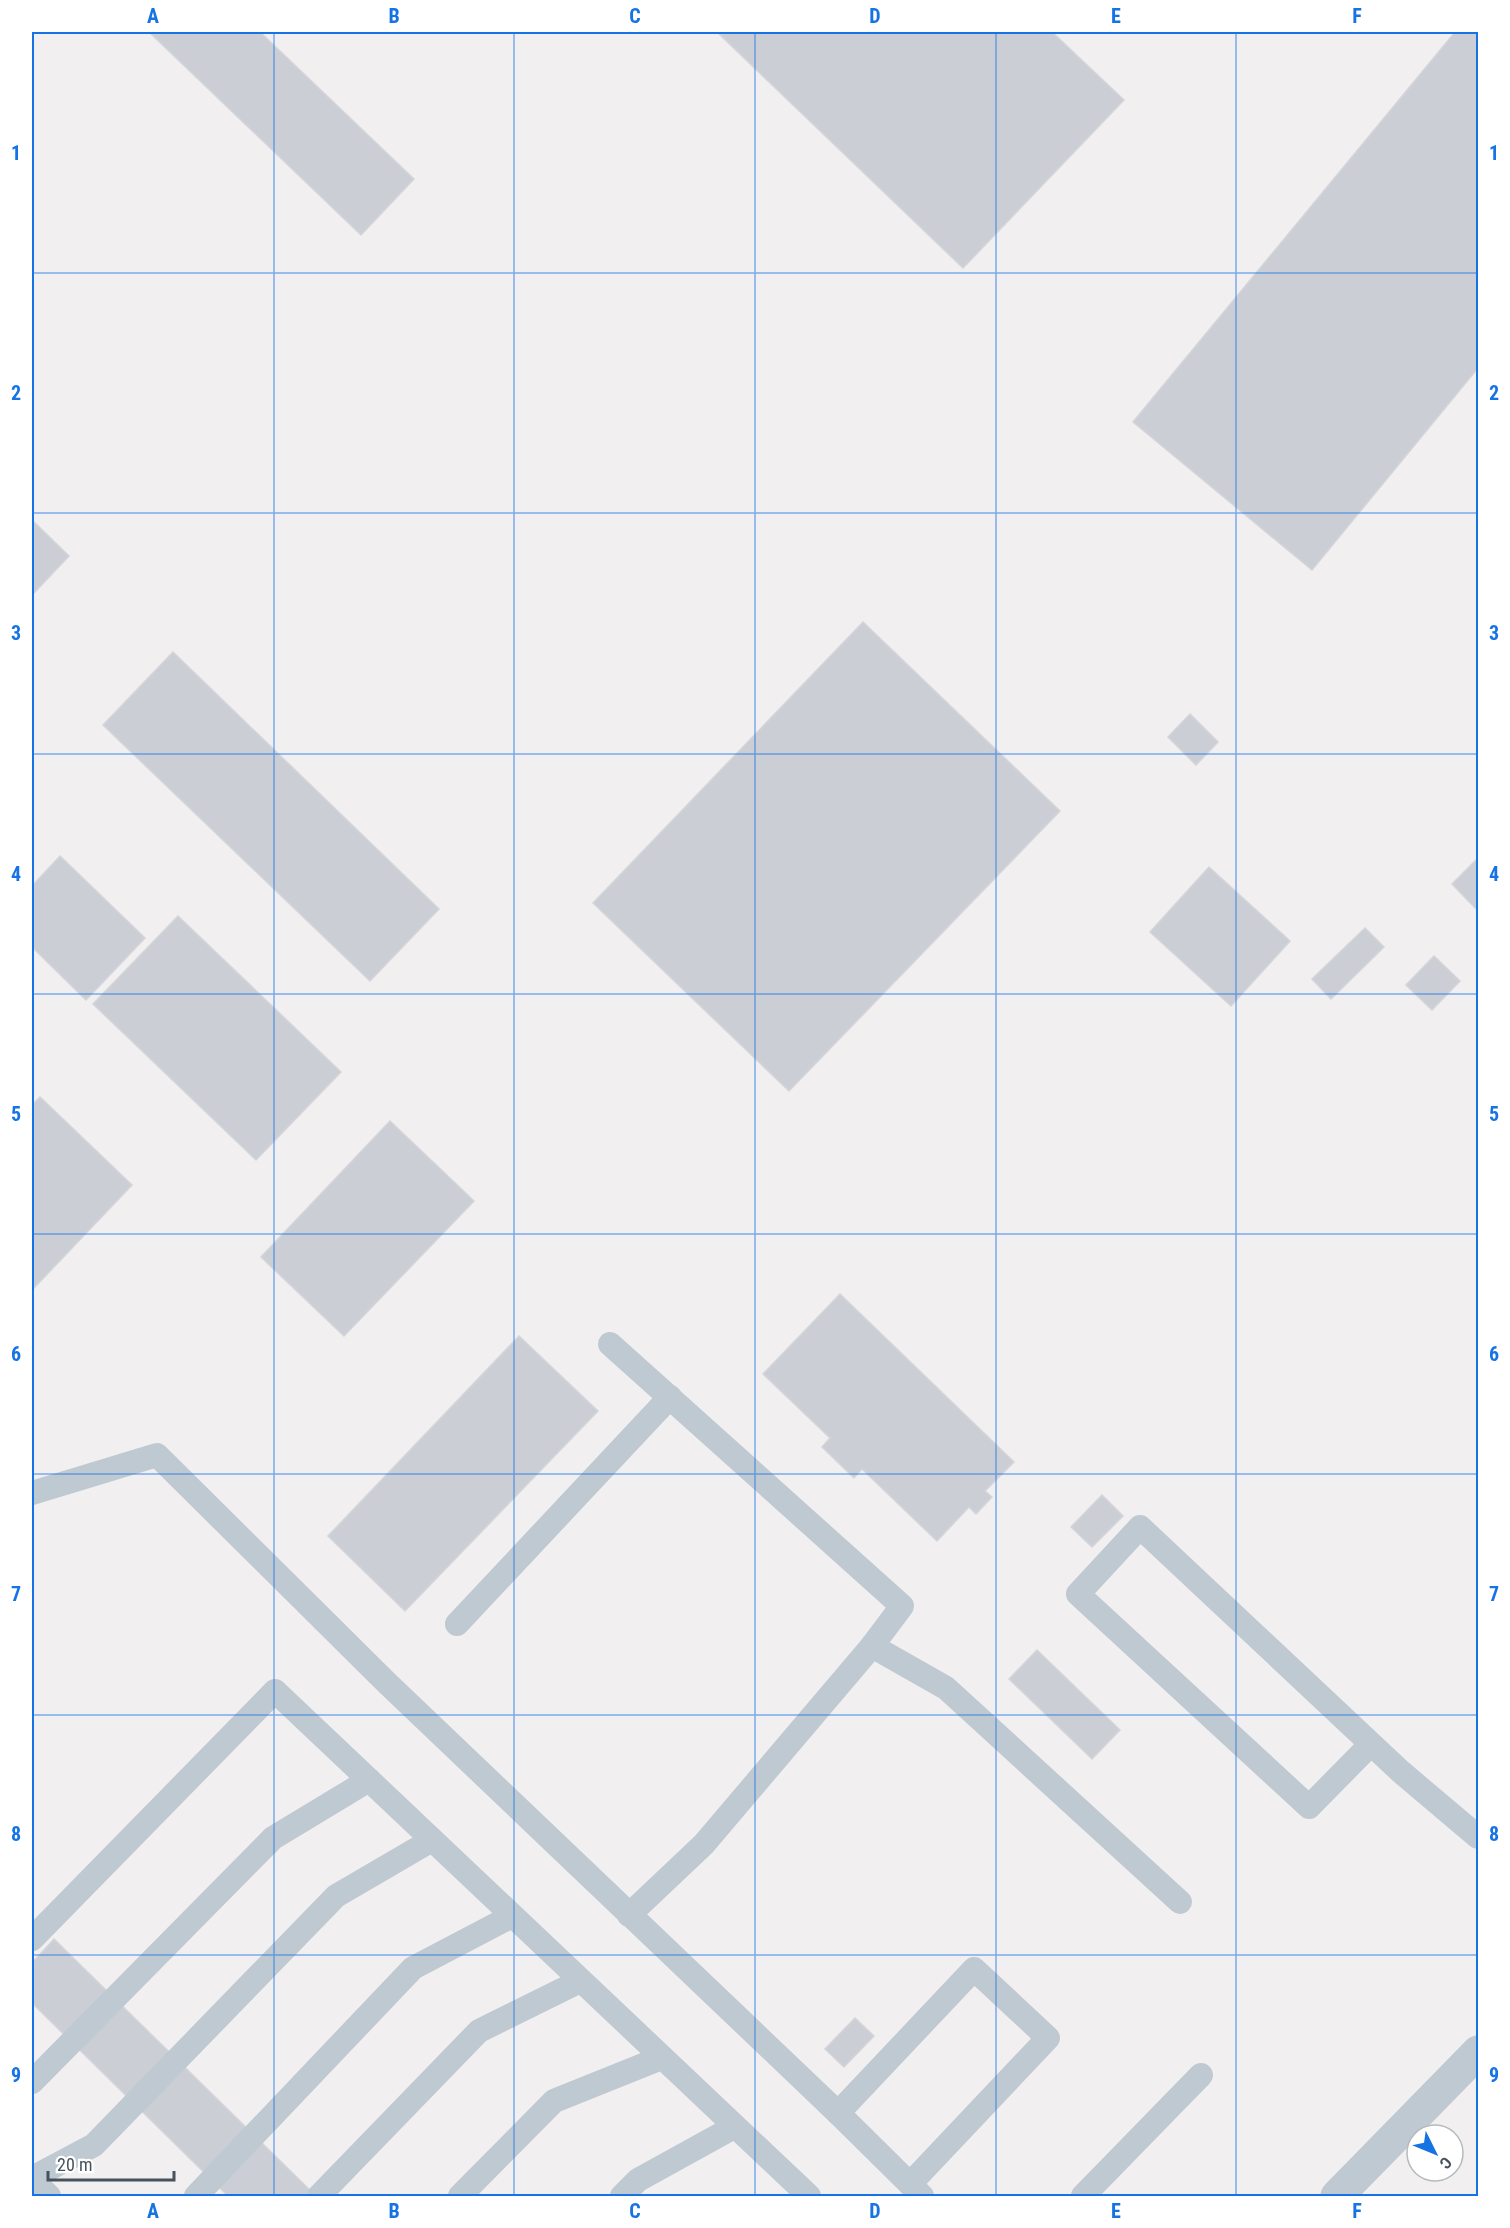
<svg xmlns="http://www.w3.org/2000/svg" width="1510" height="2228" font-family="'Roboto Condensed',sans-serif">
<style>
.building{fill:#cbced4;stroke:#d3d5da;stroke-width:1.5}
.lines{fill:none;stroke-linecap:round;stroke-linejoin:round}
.service{stroke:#bfc9d1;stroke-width:24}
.minor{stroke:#bfc9d1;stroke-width:33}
.grid{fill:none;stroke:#1673e4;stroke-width:1.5;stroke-opacity:0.55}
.neatline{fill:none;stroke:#1673e4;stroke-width:2}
.grid-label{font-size:20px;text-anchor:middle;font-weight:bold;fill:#1673e4}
</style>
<rect width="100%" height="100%" fill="#f1efef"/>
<g class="building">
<polygon points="149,32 260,32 414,179 361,235"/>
<polygon points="717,32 1052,32 1124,100 963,268"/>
<polygon points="1455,32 1478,32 1478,368 1312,570 1133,422"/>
<polygon points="32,520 69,556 32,595"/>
<polygon points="863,622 1060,811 789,1091 593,903"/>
<polygon points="173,652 439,909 370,981 103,725"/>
<polygon points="1190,714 1218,742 1196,765 1168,737"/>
<polygon points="60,856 145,938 86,1000 32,947 32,886"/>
<polygon points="1478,858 1478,911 1452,884"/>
<polygon points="1209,867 1290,941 1231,1006 1150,932"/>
<polygon points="178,916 341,1072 256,1160 93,1004"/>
<polygon points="1365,928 1384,947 1331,999 1312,979"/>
<polygon points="1434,956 1460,981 1432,1010 1406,985"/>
<polygon points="40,1097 132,1185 32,1290 32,1105"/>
<polygon points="390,1121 474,1201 344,1336 261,1257"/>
<polygon points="840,1294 1014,1462 985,1491 992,1497 976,1514 969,1507 937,1541 862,1469 854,1478 822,1447 830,1438 763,1374"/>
<polygon points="519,1336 598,1411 405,1611 328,1536"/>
<polygon points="1102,1495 1123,1516 1092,1547 1071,1527"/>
<polygon points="1037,1650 1120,1730 1092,1759 1009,1679"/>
<polygon points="54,1939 316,2196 228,2196 32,2003 32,1963"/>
<polygon points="855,2018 874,2036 844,2067 825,2049"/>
</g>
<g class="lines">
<g class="service">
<polyline points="610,1344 902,1606 872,1646 704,1844 629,1915"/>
<polyline points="32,1493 157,1455 387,1683 838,2113 922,2196"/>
<polyline points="457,1624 670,1397"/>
<polyline points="872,1646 946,1688 1180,1902"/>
<polyline points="1371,1744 1309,1807 1078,1594 1140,1527 1400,1771 1478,1837"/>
<polyline points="32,1939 275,1691 809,2196"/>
<polyline points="32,2082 273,1838 369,1780"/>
<polyline points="838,2113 974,1969 1048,2038 910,2184"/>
<polyline points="32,2178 94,2145 336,1896 432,1840"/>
<polyline points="32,2180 49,2196"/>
<polyline points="196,2196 413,1968 512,1916"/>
<polyline points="319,2196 479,2031 580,1981"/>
<polyline points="460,2196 554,2101 661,2058"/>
<polyline points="622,2196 638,2180 734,2127"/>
<polyline points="1083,2196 1201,2075"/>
</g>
<polyline class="minor" points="1337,2196 1478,2052"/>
</g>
<path class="grid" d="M274,32V2196M514,32V2196M755,32V2196M996,32V2196M1236,32V2196M32,273H1478M32,513H1478M32,754H1478M32,994H1478M32,1234H1478M32,1474H1478M32,1715H1478M32,1955H1478"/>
<rect width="1510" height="2228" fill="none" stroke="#ffffff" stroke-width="66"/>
<g transform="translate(1435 2153) rotate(133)"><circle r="28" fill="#ffffff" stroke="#b5babe" stroke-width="1.5"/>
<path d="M0-4.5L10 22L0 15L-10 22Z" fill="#1673e4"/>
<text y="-9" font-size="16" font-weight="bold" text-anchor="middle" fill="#46525d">С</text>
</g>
<path d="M48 2171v9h126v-9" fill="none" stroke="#46525d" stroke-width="3"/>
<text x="57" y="2171" font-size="18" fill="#46525d" stroke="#ffffff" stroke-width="4.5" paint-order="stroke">20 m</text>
<rect x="33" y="33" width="1444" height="2162" class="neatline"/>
<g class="grid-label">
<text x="153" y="23">A</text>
<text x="394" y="23">B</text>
<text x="635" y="23">C</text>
<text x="875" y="23">D</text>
<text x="1116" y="23">E</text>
<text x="1357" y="23">F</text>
<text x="16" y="160">1</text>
<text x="1494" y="160">1</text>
<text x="16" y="400">2</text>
<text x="1494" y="400">2</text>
<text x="16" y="640">3</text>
<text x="1494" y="640">3</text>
<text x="16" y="881">4</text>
<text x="1494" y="881">4</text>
<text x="16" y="1121">5</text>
<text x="1494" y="1121">5</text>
<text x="16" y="1361">6</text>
<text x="1494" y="1361">6</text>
<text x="16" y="1601">7</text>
<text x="1494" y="1601">7</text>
<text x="16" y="1841">8</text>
<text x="1494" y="1841">8</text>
<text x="16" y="2082">9</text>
<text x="1494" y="2082">9</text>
<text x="153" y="2218">A</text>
<text x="394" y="2218">B</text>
<text x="635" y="2218">C</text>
<text x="875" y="2218">D</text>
<text x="1116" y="2218">E</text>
<text x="1357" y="2218">F</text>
</g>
</svg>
